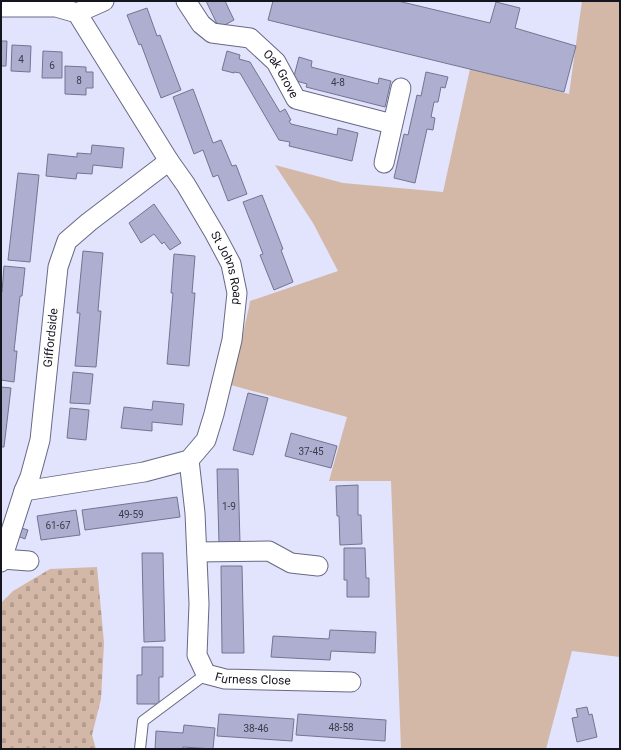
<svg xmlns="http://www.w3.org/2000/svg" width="621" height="750" font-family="Roboto,sans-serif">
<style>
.grass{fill:#d3b8a7}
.cemetery{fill:url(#cemetery-stones)}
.building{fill:#aeafd0;stroke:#737490}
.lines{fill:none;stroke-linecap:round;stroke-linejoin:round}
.service-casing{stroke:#686885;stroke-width:12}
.minor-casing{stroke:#686885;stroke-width:21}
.service{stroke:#fff;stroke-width:10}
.minor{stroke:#fff;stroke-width:19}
.labels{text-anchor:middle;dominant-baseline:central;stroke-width:3;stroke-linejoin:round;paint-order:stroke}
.number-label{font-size:10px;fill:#3b3c4c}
.street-label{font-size:12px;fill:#151520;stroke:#fff}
</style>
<defs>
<pattern id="cemetery-stones" width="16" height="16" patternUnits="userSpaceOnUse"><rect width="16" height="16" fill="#d3b8a7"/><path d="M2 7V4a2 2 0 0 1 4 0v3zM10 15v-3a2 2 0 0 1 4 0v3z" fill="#b49d8f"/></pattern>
</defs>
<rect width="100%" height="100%" fill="#e2e3fd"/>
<polygon class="grass" points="582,1 620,1 620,657 572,651 546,749 401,749 391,481 329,481 347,417 231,385 249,307 250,301 338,271 313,223 275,165 343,183 443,192 470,69 569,94"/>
<polygon class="cemetery" points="97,567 104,643 101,699 92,735 96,749 1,749 1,603 13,591 50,569"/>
<g class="building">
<polygon points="206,1 225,1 234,20 219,28"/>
<polygon points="273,1 398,1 490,23 496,2 520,8 515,28 576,46 564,92 268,20"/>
<polygon points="147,8 157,36 160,35 181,90 161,98 141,44 139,45 127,15"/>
<polygon points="1,41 7,41 6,66 1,66"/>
<polygon points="12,45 31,46 30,72 11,71"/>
<polygon points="43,51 62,52 62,78 42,78"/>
<polygon points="227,51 240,55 239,59 250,62 280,112 285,109 291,120 289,121 291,124 337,135 338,128 358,133 352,161 289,146 290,142 279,140 240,73 234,72 234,73 222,70"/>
<polygon points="299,57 312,61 311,67 378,84 379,78 391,81 385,107 306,87 307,84 293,80"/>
<polygon points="65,66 86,67 86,72 93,72 93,88 86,88 86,95 65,94"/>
<polygon points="426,72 448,77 445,88 441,87 438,102 434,102 431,117 435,118 433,130 427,129 415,183 394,178 404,134 408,135 417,95 421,96"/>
<polygon points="193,89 213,143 221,140 232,166 236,165 247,194 228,201 218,175 213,177 203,150 194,154 173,97"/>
<polygon points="92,145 124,148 122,168 93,165 92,174 77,173 76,179 46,176 48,154 77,157 77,153 91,154"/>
<polygon points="18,173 39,175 30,262 8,260"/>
<polygon points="262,195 283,249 281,250 293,282 274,290 260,255 263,254 243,202"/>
<polygon points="154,204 181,243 170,250 164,242 162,244 154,234 141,243 129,223"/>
<polygon points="83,251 103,253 98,311 101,311 96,367 75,366 80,313 77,313"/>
<polygon points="174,254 195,256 192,293 195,293 189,366 167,364 173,293 171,293"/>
<polygon points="4,266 25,268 22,296 20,296 14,351 17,351 14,382 1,380 1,291 2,292"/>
<polygon points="73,372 93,374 90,404 70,403"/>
<polygon points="1,387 11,388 4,447 1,447 1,450"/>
<polygon points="248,393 268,398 253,455 233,450"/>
<polygon points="153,401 184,404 182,425 152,422 152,431 121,428 124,407 152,410"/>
<polygon points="70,408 89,410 86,440 67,438"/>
<polygon points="291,433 337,446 331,468 285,456"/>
<polygon points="217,469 238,469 240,543 219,543"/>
<polygon points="358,485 358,515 361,515 362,544 340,545 339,516 337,516 336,486"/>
<polygon points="177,497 180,517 85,530 82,510"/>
<polygon points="76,510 80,535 41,540 37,516"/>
<polygon points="18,527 28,530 25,539 15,535"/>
<polygon points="344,548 365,548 366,578 369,578 369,597 347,597 347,580 344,580"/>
<polygon points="142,553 163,553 165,641 144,642"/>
<polygon points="221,566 242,566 244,653 222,653"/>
<polygon points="330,630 376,632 375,653 331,651 330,660 271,657 273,636 329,639"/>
<polygon points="142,647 163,647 163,677 159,677 159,704 137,704 137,675 142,675"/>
<polygon points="587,707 589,715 592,714 597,737 577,742 572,718 578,717 576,709"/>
<polygon points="219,714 294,719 292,741 217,736"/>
<polygon points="298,714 386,720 385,741 296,735"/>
<polygon points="184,725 215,728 213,749 183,747 183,749 155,749 156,731 183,733"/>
</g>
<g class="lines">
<defs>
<polyline id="service" points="140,749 143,721 206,674"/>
<g id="minor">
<path id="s1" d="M186,1L201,24L212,33L250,38L276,62L296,99L392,124"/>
<path id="s2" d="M1,7H56L77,13L169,161L186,185L215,234L231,264L237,293L232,340L214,414L206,440L189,460L144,472L24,491"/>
<polyline points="77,13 104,1"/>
<polyline points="384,163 401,88"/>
<path id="s3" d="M189,460L195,513L199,604L197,655L206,674L225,679L351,682"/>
<polyline points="197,552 269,551 291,563 318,566"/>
<polyline points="2,559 29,561"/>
<path id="s4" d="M1,562L24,491L30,477L40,440L58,267L67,241L89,222L169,161"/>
</g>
</defs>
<use href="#service" class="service-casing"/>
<use href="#minor" class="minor-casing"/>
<use href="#service" class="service"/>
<use href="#minor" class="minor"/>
</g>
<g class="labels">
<g class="number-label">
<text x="21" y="59">4</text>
<text x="52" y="65">6</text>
<text x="79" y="80">8</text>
<text x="338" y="82">4-8</text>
<text x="311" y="451">37-45</text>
<text x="229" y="506">1-9</text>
<text x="131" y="514">49-59</text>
<text x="58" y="525">61-67</text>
<text x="341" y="727">48-58</text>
<text x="256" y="728">38-46</text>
</g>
<g class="street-label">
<text stroke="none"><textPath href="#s1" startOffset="128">Oak Grove</textPath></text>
<text stroke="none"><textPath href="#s2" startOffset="374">St Johns Road</textPath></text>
<text stroke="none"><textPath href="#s4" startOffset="231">Giffordside</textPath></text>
<text stroke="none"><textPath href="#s3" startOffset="264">Furness Close</textPath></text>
</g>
</g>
<rect width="621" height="750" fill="none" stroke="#151520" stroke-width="4"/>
</svg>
